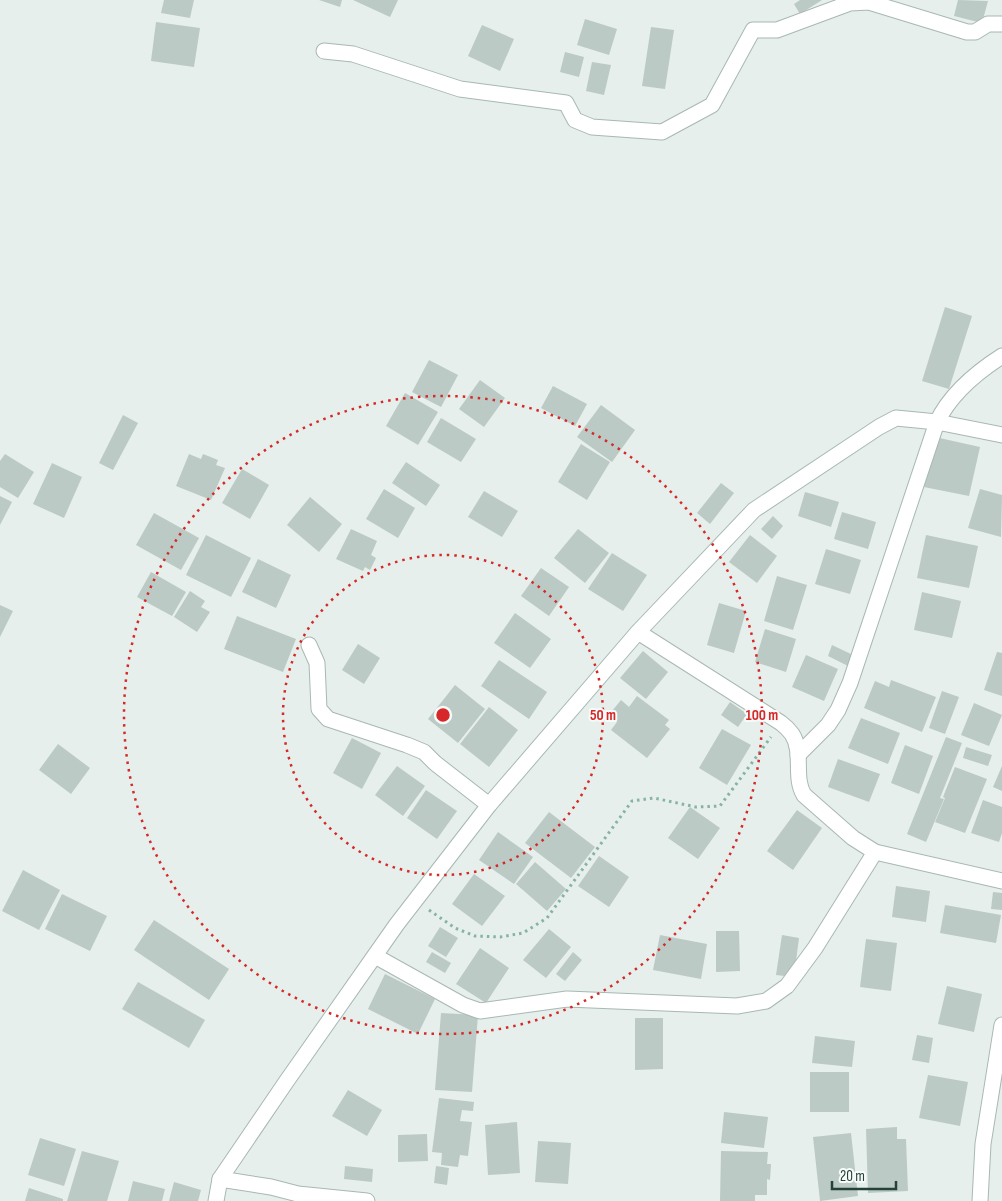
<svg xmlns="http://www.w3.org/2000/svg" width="1002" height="1201" font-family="'Sofia Sans Condensed',sans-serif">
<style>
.building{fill:#bbcac4}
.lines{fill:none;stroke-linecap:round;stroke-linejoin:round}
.street-casing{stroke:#a8b8b2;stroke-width:17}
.path{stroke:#86b3a5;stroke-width:3;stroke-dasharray:2.5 4;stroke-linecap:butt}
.street{stroke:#fff;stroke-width:15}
.ring{fill:none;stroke:#d62828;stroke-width:2.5;stroke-dasharray:2.5 5}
.centre{fill:#d62828;stroke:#f7fbf9;stroke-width:2.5}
.ring-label{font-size:15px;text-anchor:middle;font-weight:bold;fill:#d62828;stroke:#f7fbf9;stroke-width:4;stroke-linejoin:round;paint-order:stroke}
</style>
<rect width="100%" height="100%" fill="#e6efeb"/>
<g class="building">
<polygon points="164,0 194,0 190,18 161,13"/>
<polygon points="319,0 342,0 340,7"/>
<polygon points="353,0 398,0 390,17"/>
<polygon points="800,0 822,0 800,14 794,4"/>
<polygon points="958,0 988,1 982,23 954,16"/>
<polygon points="585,19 617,29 609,55 577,45"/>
<polygon points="156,22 200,28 194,67 151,61"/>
<polygon points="482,25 514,39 500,71 468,56"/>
<polygon points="651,27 674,30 665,89 642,86"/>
<polygon points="565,52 584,57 579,77 560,72"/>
<polygon points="592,62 611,65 604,95 586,91"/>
<polygon points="945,307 972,316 949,389 922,381"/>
<polygon points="429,360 458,375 441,407 412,392"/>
<polygon points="480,380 505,398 484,427 459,409"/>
<polygon points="553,386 587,404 575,426 541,408"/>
<polygon points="405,393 438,412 418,445 386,426"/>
<polygon points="601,405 635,430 612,462 577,437"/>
<polygon points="123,415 138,423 113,470 99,463"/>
<polygon points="441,418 476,439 461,462 427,442"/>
<polygon points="935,437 980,447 969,496 924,487"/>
<polygon points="581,444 610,462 587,500 558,482"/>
<polygon points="5,454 34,472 18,498 0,487 0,461"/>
<polygon points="189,454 201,459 203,454 218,460 216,465 225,468 211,500 176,486"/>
<polygon points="406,462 440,485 426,506 392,483"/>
<polygon points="52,463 82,477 64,518 33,504"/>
<polygon points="242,469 269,485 250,519 222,503"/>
<polygon points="721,483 734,493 710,524 697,513"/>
<polygon points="384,489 415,508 398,538 366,519"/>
<polygon points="980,489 1002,495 1001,537 968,528"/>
<polygon points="484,491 518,511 502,537 468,517"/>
<polygon points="805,492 839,502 831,527 798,516"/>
<polygon points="0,496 12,502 0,525"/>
<polygon points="310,497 342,524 319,552 287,525"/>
<polygon points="842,512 876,522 868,549 834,539"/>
<polygon points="154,513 199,538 181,570 136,545"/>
<polygon points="773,516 783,526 772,539 761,529"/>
<polygon points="351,529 377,541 371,555 376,558 370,570 365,567 363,571 336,559"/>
<polygon points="578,529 609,553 585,583 554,558"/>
<polygon points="206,535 251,558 231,597 186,575"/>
<polygon points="750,535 777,556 757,583 729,562"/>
<polygon points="926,535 978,546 969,588 917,578"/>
<polygon points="826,549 861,560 850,594 815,584"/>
<polygon points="612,553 647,575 623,611 588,589"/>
<polygon points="258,559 291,575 276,608 242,592"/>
<polygon points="541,568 569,587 549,616 521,596"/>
<polygon points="151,572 186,592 172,616 137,597"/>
<polygon points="777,576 807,585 793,630 764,621"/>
<polygon points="190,591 205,601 201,607 210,612 197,632 174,617"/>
<polygon points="922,592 961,601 952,638 914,630"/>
<polygon points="719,603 746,611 734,653 707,645"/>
<polygon points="0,605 13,611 0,637"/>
<polygon points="515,613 551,639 530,668 494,643"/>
<polygon points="237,616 296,639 283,672 224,649"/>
<polygon points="765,629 796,639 786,672 755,662"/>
<polygon points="358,644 380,658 364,684 342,670"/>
<polygon points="832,645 853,655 848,666 828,656"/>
<polygon points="643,651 668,672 646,699 620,678"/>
<polygon points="997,652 1002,653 1002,696 984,690"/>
<polygon points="806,655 838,669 824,701 792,687"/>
<polygon points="499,660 547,692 529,719 481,686"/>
<polygon points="891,680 936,697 922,732 864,708 875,681 889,687"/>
<polygon points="455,685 485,709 458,743 428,719"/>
<polygon points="942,691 959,697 945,734 929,728"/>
<polygon points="637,696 669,720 665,725 670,729 647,758 611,730 617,722 608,716 621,700 629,707"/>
<polygon points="730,702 747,714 738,727 721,715"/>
<polygon points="974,703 1002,715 989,746 961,735"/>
<polygon points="489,707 518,730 489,767 460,744"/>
<polygon points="861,718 900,733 888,764 848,748"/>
<polygon points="722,729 751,745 727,785 699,768"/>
<polygon points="946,737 962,743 940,798 944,799 926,842 907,834"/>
<polygon points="352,738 381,753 362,789 333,773"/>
<polygon points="58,744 90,768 71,794 39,770"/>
<polygon points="905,745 933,756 919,794 891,783"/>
<polygon points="966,747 992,755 988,766 963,758"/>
<polygon points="838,759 880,774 869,802 828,787"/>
<polygon points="397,766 425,786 403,816 375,795"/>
<polygon points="1002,766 1002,791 993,787"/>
<polygon points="955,767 987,779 965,833 935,822 945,798 943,797"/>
<polygon points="426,790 457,811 437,839 407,818"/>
<polygon points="983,800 1002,807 1002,833 999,842 971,833"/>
<polygon points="690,807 720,828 698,859 668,838"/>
<polygon points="797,810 822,828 793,870 767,851"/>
<polygon points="549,812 595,847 571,878 525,843"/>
<polygon points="498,832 533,857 514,884 479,860"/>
<polygon points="599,856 629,877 609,907 578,886"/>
<polygon points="535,862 566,889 547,911 516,884"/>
<polygon points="23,870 60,890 39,930 2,911"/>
<polygon points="474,874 505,896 482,926 452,904"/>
<polygon points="896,886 930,891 926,922 892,917"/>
<polygon points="993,892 1002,893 1002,910 991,909"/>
<polygon points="62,894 107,916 90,951 45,929"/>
<polygon points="945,905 1001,915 996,943 940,933"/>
<polygon points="154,920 229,969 209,1000 134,950"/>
<polygon points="440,927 458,938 446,957 428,946"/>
<polygon points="549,929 571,947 546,978 523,960"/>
<polygon points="716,931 739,931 740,971 716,972"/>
<polygon points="660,935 707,944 701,979 653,970"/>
<polygon points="782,935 799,938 794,977 776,975"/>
<polygon points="866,939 897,943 891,991 860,987"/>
<polygon points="480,948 509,968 486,1003 456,984"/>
<polygon points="432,952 451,963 445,973 426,962"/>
<polygon points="573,952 582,960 565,981 556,974"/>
<polygon points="385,974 435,999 418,1034 368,1009"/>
<polygon points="138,982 205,1020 189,1048 122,1009"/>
<polygon points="947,986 982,994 974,1032 938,1024"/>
<polygon points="441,1013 478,1015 472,1092 435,1090"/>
<polygon points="635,1018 663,1018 663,1069 635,1070"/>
<polygon points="917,1035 933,1038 929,1063 912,1060"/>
<polygon points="815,1036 855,1041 852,1067 812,1063"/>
<rect x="810" y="1072" width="39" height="40"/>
<polygon points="928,1075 968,1082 960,1126 919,1118"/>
<polygon points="348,1090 382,1110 367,1136 332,1116"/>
<polygon points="439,1098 474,1102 473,1111 462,1110 460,1121 472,1122 468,1156 460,1155 458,1167 441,1165 442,1153 432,1152"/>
<polygon points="724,1112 768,1117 764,1148 721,1143"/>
<polygon points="517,1122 520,1173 488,1175 485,1125"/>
<polygon points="897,1127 897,1139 906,1139 908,1191 868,1193 866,1129"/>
<polygon points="851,1133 858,1196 820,1201 813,1137"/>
<polygon points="427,1134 428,1161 398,1162 398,1135"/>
<polygon points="40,1138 76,1149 64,1186 28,1175"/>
<polygon points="538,1141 571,1143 568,1184 535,1182"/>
<polygon points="82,1151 119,1161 107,1201 67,1201"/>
<polygon points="721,1151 768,1152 767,1164 771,1164 770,1180 767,1179 767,1195 755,1195 755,1201 720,1201"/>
<polygon points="345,1166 373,1169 372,1182 344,1179"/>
<polygon points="436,1166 449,1168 447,1185 434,1183"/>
<polygon points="133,1181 165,1189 162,1201 128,1201"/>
<polygon points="174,1182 201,1190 198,1201 169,1201"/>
<polygon points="29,1188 63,1199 63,1201 25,1201"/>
</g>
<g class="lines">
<defs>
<g id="street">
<polyline points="324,51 353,54 460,89 566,103 575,120 592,127 662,132 712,105 753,30 777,30 850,3 869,2 967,32 975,32 988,24 1002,24"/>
<path d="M638,632L781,723C785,726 789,730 792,734C804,753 793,777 804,795L853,838L875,852L1002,881"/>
<polyline points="309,645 317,663 319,709 328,719 407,745 424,752 435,763 489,805"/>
<polyline points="798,755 828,725 838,710 850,683 937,422 1002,435"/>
<polyline points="375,956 463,1005 480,1011 567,999 737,1006 766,1001 787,986 815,948 875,852"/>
<polyline points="220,1179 271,1187 298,1194 367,1201"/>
<path d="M216,1201L220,1179L286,1082L397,924L489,805L638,632L754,510L879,427L896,418L937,422C950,395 977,372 1002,356"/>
<polyline points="980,1201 983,1144 1002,1025"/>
</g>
</defs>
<use href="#street" class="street-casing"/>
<polyline class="path" points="429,910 455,928 475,936 500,937 523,933 547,918 632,801 654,798 696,807 720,806 771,737"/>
<use href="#street" class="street"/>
</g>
<g class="ring">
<circle cx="443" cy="715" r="160"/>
<circle cx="443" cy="715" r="319"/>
</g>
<circle cx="443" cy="715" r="8" class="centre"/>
<g class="ring-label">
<text x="603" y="720">50 m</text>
<text x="762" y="720">100 m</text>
</g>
<path d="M832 1181v8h64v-8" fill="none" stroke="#24423a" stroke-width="2.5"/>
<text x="840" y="1181" font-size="15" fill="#24423a" stroke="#f7fbf9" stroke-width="4" paint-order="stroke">20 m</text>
</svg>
